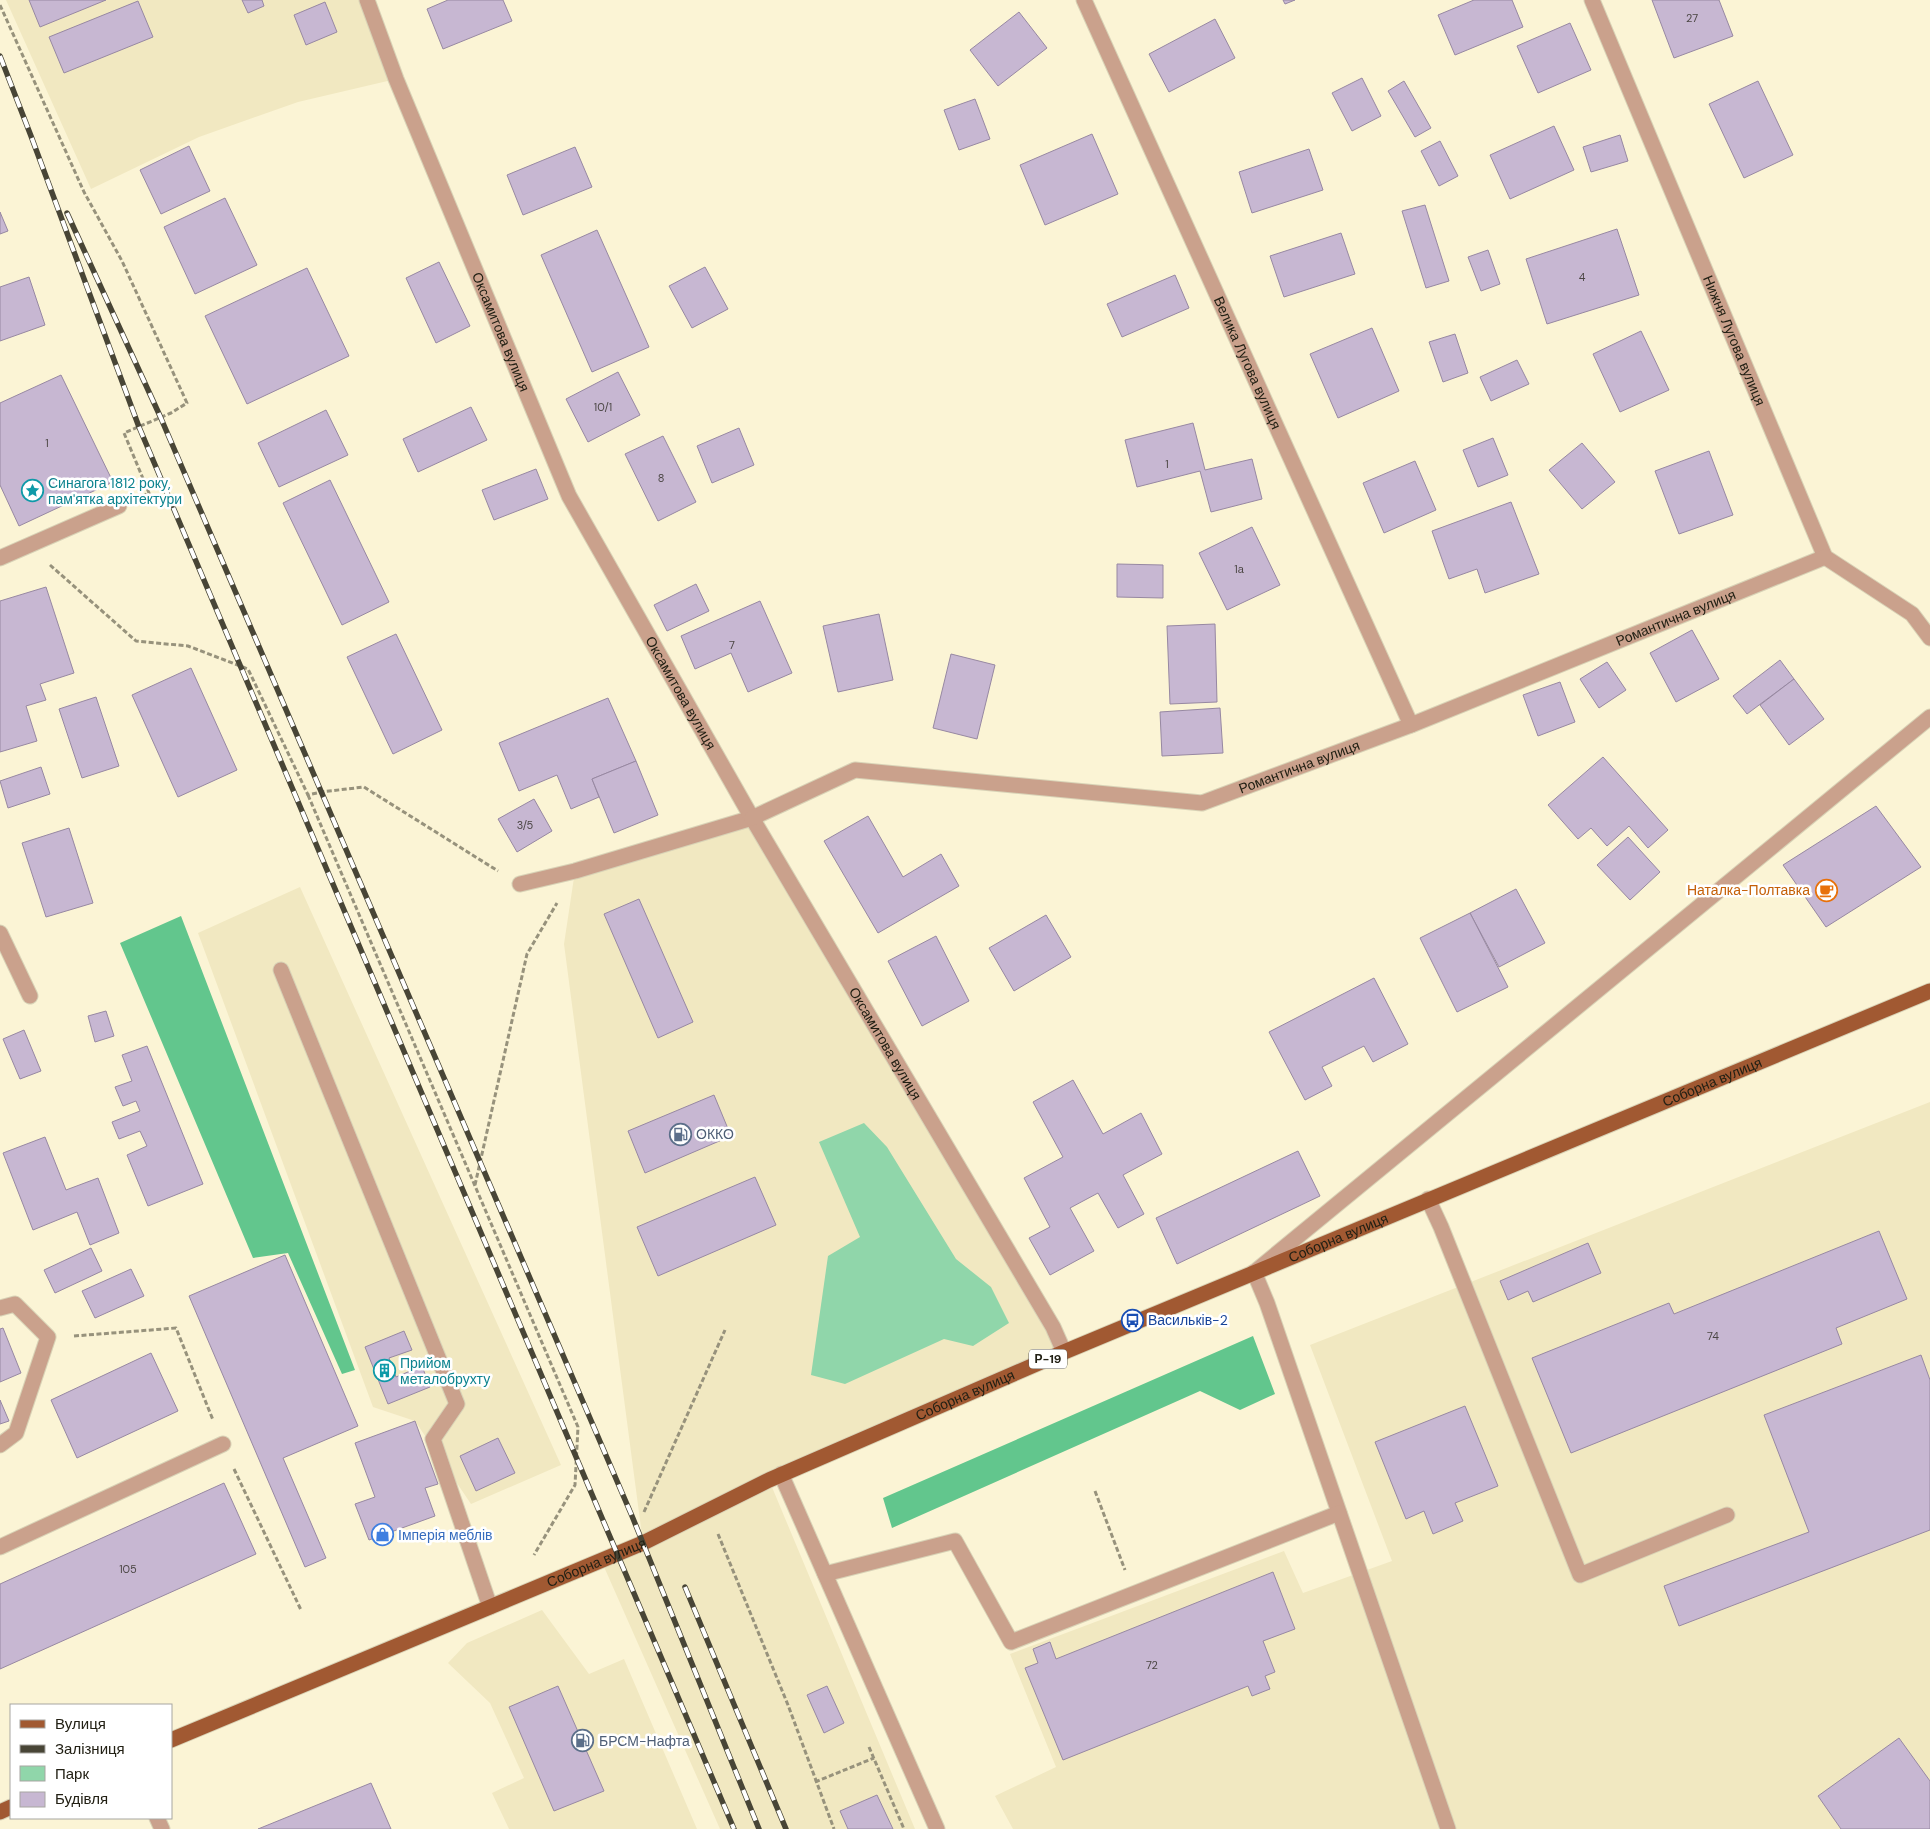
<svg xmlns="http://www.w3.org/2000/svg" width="1930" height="1829" font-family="'DM Sans',sans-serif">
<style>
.built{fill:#f1e8c1}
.green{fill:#90d6aa}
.forest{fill:#62c68d}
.building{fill:#c7b7d2;stroke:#9788a2}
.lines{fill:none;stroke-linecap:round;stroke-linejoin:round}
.service-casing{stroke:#d8d2b6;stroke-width:17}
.minor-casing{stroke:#d8d2b6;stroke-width:17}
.primary-casing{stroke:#d8d2b6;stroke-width:17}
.path{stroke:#97927c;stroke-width:3;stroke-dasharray:5 2.5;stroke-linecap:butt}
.service{stroke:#caa18c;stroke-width:15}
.minor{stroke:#caa18c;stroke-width:15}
.primary{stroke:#a15932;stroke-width:15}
.rail-casing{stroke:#484536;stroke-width:5.5}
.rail{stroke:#fff;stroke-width:4;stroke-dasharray:11;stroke-linecap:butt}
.labels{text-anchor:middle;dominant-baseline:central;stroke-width:5;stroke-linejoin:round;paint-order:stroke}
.number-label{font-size:11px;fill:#4b4644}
.shield{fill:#fff;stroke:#64635a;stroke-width:1}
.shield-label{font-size:12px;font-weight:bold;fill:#222014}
.street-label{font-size:14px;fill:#222014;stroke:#fff}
.culture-label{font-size:14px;fill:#0d838f;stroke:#fff;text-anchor:start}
.food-label{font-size:14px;fill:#c56008;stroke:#fff;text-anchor:end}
.service-label{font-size:14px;fill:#4e5e75;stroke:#fff;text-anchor:start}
.transit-label{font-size:14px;fill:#164399;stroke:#fff;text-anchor:start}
.shop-label{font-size:14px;fill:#366cbe;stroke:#fff;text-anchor:start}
</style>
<rect width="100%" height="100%" fill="#fbf4d5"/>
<g class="built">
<polygon points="6,0 367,0 396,79 298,102 199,137 91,189"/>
<polygon points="752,818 1064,1352 769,1480 915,1829 720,1829 601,1560 643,1543 564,944 575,871"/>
<polygon points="300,887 561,1465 471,1504 415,1421 373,1407 198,933"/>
<polygon points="1930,1102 1930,1829 1013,1829 995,1796 1056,1767 1010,1654 1284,1551 1303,1593 1392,1561 1310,1345"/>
<polygon points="542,1610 589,1674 624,1659 697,1829 509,1829 492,1793 524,1778 490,1703 448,1663 467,1643"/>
</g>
<polygon class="green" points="864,1123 887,1147 956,1259 991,1287 1009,1323 973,1346 944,1339 845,1384 811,1375 828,1256 860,1237 819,1142"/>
<g class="forest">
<polygon points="181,916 355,1370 342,1374 288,1253 253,1258 120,943"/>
<polygon points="1253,1336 1275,1394 1240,1410 1200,1391 892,1528 883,1498"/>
</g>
<g class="building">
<polygon points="29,0 106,0 40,27"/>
<polygon points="242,0 262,0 264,6 248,13"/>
<polygon points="448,0 503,0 512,21 443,49 427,9"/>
<polygon points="1283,0 1295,0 1285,4"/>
<polygon points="1474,0 1512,0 1523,27 1455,55 1438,15"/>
<polygon points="1652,0 1719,0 1733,36 1674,58"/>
<polygon points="138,1 153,37 64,73 49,37"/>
<polygon points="325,2 337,32 306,45 294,15"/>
<polygon points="1019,12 1047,48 998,86 970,50"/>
<polygon points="1215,19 1235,58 1169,92 1149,54"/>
<polygon points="1570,23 1591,70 1538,93 1517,46"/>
<polygon points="1362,78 1381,116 1352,131 1332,93"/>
<polygon points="1404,81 1431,128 1415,137 1388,91"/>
<polygon points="1758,81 1793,155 1744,178 1709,104"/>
<polygon points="975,99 990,139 959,150 944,110"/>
<polygon points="1554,126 1574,170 1510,199 1490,155"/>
<polygon points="1092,134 1118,194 1045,225 1020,165"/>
<polygon points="1620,135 1628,161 1591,172 1583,147"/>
<polygon points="1440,141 1458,176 1439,186 1421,151"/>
<polygon points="189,146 210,191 161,214 140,170"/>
<polygon points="575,147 592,187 523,215 507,175"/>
<polygon points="1309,149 1323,190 1252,213 1239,172"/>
<polygon points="225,198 257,265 195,294 164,227"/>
<polygon points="1425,205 1449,281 1426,288 1402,211"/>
<polygon points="0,212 8,231 0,234"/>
<polygon points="1617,229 1639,295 1547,324 1526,259"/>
<polygon points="597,230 649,347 592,372 541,255"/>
<polygon points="1341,233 1355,274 1284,297 1270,256"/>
<polygon points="1488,250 1500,284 1481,291 1468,257"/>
<polygon points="439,262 470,326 436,343 406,278"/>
<polygon points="705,267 728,309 692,328 669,286"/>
<polygon points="307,268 349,356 247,404 205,316"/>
<polygon points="1175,275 1189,308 1122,337 1107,304"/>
<polygon points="29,277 45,325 0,341 0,287"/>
<polygon points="1372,328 1399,391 1338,418 1310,354"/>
<polygon points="1641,331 1669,390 1620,412 1593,354"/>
<polygon points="1455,334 1468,373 1443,382 1429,342"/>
<polygon points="1517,360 1529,384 1491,401 1480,377"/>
<polygon points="618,372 640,415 588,442 566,399"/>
<polygon points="61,375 113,482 19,526 0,485 0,403"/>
<polygon points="471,407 487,440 418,472 403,439"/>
<polygon points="326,410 348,455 279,487 258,443"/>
<polygon points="1193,423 1205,470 1252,459 1262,499 1211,512 1200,471 1137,487 1125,440"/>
<polygon points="739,428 754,465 712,483 697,446"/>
<polygon points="663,436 696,502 658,521 625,454"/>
<polygon points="1493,438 1508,475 1478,487 1463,450"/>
<polygon points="1582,443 1615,482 1582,509 1549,470"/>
<polygon points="1709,451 1733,515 1679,534 1655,471"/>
<polygon points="1415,461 1436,510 1384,533 1363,483"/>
<polygon points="536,469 548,499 494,520 482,490"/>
<polygon points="330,480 389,602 342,625 283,503"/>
<polygon points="1511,502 1539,574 1485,593 1477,569 1449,579 1432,531"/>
<polygon points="1252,527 1280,585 1227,610 1199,553"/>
<polygon points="1117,564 1163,565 1163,598 1117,597"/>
<polygon points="696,584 709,611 667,631 654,605"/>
<polygon points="46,587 74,673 40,684 46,700 26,706 37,741 0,752 0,601"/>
<polygon points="760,601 792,673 748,692 731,653 695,669 681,636"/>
<polygon points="879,614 893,680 838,692 823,626"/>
<polygon points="1215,624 1217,702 1170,704 1167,626"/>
<polygon points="1692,630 1719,679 1676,702 1650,653"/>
<polygon points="396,634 442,730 393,754 347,657"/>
<polygon points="951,654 995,665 977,739 933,728"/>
<polygon points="1780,660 1794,679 1747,714 1733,696"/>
<polygon points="1607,662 1626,690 1599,708 1580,679"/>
<polygon points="191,668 237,770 178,797 132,695"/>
<polygon points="1794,679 1824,719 1789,745 1760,705"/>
<polygon points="1560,682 1575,722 1538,736 1523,695"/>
<polygon points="96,697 119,766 82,778 59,709"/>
<polygon points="608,698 636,761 592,779 599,797 571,809 557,775 519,791 499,743"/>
<polygon points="1220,708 1223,753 1162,756 1160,712"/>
<polygon points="1603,757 1668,830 1648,848 1629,826 1607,846 1591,828 1578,839 1548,805"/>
<polygon points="636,761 658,815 614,833 592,779"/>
<polygon points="41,767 50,794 8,808 0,781"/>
<polygon points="534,799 552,831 517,852 498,819"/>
<polygon points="1876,806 1921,867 1826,927 1783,865"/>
<polygon points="868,816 903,877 941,854 959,886 878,933 824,841"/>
<polygon points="69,828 93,903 46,917 22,843"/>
<polygon points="1628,837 1660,872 1630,900 1597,865"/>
<polygon points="1516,889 1545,943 1499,967 1470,913"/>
<polygon points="639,899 693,1022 658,1038 604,914"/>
<polygon points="1470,913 1508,987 1457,1012 1420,938"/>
<polygon points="1046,915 1071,957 1014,991 989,948"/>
<polygon points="936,936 969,1001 922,1026 888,961"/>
<polygon points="1374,978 1408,1044 1373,1062 1364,1046 1322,1067 1332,1086 1305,1100 1269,1032"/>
<polygon points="106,1011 114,1036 95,1042 88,1016"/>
<polygon points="24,1030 41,1071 20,1079 3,1039"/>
<polygon points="147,1046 203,1184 148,1206 127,1155 147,1146 140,1131 119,1139 112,1122 140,1111 136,1101 123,1106 115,1087 132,1081 122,1055"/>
<polygon points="1073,1080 1103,1134 1141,1113 1162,1154 1123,1175 1144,1214 1118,1228 1098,1193 1070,1208 1094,1251 1050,1275 1029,1238 1050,1227 1024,1178 1063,1157 1033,1102"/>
<polygon points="714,1095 731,1136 645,1173 628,1131"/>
<polygon points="45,1137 66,1190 98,1178 119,1233 90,1245 77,1212 33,1230 3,1153"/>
<polygon points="1298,1151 1320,1196 1177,1264 1156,1218"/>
<polygon points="755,1177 776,1225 658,1276 637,1227"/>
<polygon points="1879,1231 1907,1299 1836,1328 1842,1344 1571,1453 1532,1358 1669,1303 1674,1314"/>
<polygon points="1588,1243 1601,1273 1533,1302 1528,1291 1508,1300 1500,1281"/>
<polygon points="91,1248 102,1271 55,1293 44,1270"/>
<polygon points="285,1255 358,1426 283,1458 326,1558 305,1567 189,1296"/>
<polygon points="131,1269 144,1296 95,1318 82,1291"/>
<polygon points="3,1328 21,1373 0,1382 0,1329"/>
<polygon points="404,1331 412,1350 389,1358 396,1377 422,1366 430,1387 388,1404 365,1347"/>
<polygon points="151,1353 178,1411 77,1458 51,1400"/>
<polygon points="1921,1355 1930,1380 1930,1530 1679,1626 1664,1586 1809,1532 1764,1415"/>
<polygon points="0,1400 9,1421 0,1424"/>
<polygon points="1465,1406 1498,1486 1455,1503 1463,1521 1433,1534 1424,1511 1406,1519 1375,1442"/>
<polygon points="415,1421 438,1484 425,1488 435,1516 369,1540 355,1504 375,1497 355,1443"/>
<polygon points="498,1438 515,1473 476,1491 460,1456"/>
<polygon points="224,1483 256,1554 0,1669 0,1584"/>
<polygon points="1273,1572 1295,1629 1263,1641 1275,1672 1265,1676 1270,1689 1252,1696 1248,1686 1063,1760 1025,1668 1038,1663 1033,1649 1050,1642 1056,1659"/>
<polygon points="558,1686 604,1791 554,1811 509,1707"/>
<polygon points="827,1686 844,1723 824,1733 807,1695"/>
<polygon points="1899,1738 1930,1781 1930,1829 1841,1829 1818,1796"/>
<polygon points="371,1783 391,1829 258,1829"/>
<polygon points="877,1795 893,1829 848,1829 840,1811"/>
</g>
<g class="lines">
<defs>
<g id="service">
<polyline points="0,558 119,506"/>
<polyline points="520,884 575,871 752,818"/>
<polyline points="281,970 457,1404 433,1439 490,1607"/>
<polyline points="1428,1199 1441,1227 1580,1575 1727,1515"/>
<polyline points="1254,1272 1267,1303 1448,1829"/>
<polyline points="0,1308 15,1304 48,1337 16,1433 0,1445"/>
<polyline points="781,1474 937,1829"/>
<polyline points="0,1547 223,1444"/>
<polyline points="825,1574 955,1541 1011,1642 1339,1513"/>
<polyline points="157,1818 162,1829"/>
</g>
<g id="minor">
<path id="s1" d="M367,0L396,79L569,496L752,818L1053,1327L1064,1352"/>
<path id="s2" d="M1084,0L1411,725"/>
<path id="s3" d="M1592,0L1825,557L1912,614L1930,638"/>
<path id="s4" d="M752,818L855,770L1202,803L1411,725L1825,557"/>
<polyline points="0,933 30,996"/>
<polyline points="1257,1270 1930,717"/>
</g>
<g id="primary">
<path id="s5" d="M171,1740L643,1543L769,1480L1064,1352L1930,991"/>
<polyline points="0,1812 11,1807"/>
</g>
</defs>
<use href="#service" class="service-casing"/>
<use href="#minor" class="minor-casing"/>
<use href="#primary" class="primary-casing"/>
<g class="path">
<polyline points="0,5 84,192 122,261 187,403 171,413 124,433 149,493 143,496"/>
<polyline points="50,565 136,641 188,646 248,669 308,795 321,792 364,787 498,871"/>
<polyline points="308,795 578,1427 575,1485 534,1555"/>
<polyline points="475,1185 527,954 557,903"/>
<polyline points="74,1336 176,1328 213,1420"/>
<polyline points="234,1469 301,1610"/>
<polyline points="1095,1491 1125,1570"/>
<polyline points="644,1512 725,1330"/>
<polyline points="718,1534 788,1705 834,1829"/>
<polyline points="869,1747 904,1829"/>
<polyline points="815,1782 874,1758"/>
</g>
<use href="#service" class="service"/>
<use href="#minor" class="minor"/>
<use href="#primary" class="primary"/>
<defs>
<g id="rail">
<polyline points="0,56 31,136 139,427 734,1829"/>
<polyline points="67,213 160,416 632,1516 759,1829"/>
<polyline points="685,1587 786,1829"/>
</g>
</defs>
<use href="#rail" class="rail-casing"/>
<use href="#rail" class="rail"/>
</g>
<defs>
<symbol id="sight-ring" viewBox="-11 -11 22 22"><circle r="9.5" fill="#fff" stroke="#0f9aa8" stroke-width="1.5"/><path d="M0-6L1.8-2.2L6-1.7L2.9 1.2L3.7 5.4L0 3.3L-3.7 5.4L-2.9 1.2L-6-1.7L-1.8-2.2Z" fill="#0f9aa8"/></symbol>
<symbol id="cafe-ring" viewBox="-11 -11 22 22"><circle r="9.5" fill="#fff" stroke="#e8710a" stroke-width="1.5"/><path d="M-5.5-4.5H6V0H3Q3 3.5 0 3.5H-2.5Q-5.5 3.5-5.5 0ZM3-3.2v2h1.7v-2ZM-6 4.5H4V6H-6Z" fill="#e8710a"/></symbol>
<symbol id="fuel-ring" viewBox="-11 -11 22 22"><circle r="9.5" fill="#fff" stroke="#5c6f8a" stroke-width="1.5"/><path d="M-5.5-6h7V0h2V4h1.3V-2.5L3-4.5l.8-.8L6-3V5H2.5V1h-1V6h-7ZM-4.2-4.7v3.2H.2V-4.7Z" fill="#5c6f8a"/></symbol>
<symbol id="bus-ring" viewBox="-11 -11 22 22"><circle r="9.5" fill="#fff" stroke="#1a4fb4" stroke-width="1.5"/><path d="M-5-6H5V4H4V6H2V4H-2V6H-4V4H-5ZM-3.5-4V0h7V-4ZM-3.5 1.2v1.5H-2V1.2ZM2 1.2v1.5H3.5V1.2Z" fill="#1a4fb4"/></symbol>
<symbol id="building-ring" viewBox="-11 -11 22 22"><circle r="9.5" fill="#fff" stroke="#0f9aa8" stroke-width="1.5"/><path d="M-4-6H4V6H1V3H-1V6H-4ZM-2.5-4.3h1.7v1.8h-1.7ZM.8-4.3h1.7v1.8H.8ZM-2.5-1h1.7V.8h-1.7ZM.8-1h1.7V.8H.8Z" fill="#0f9aa8"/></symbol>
<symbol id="shop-ring" viewBox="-11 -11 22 22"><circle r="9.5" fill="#fff" stroke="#3f7fe0" stroke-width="1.5"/><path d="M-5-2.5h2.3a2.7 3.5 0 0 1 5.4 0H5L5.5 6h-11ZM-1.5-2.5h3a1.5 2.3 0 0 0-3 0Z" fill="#3f7fe0"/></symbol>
</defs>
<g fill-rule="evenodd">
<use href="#sight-ring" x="20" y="478" width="25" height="25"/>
<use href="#cafe-ring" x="1814" y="878" width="25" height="25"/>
<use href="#fuel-ring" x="668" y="1122" width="25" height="25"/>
<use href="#bus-ring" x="1120" y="1308" width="25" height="25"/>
<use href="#building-ring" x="372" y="1358" width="25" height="25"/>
<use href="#shop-ring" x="370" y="1522" width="25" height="25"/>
<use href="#fuel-ring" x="570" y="1728" width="25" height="25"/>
</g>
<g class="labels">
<g class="number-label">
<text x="1692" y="18">27</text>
<text x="1582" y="277">4</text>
<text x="603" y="407">10/1</text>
<text x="47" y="443">1</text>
<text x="1167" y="464">1</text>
<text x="661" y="478">8</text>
<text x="1239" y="569">1а</text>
<text x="732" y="645">7</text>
<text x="525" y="825">3/5</text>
<text x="1713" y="1336">74</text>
<text x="128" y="1569">105</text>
<text x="1152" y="1665">72</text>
</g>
<rect class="shield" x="1029" y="1349.5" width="38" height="19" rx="4"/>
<g class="shield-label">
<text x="1048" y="1359">Р-19</text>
</g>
<g class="street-label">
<text stroke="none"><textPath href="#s1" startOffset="358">Оксамитова вулиця</textPath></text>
<text stroke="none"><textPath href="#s3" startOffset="369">Нижня Лугова вулиця</textPath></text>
<text stroke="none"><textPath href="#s2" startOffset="398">Велика Лугова вулиця</textPath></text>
<text stroke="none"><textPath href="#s4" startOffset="971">Романтична вулиця</textPath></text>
<text stroke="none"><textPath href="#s1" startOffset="762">Оксамитова вулиця</textPath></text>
<text stroke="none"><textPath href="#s4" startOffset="566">Романтична вулиця</textPath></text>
<text stroke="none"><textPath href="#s1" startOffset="1168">Оксамитова вулиця</textPath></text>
<text stroke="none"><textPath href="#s5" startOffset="1676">Соборна вулиця</textPath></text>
<text stroke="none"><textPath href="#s5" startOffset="1271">Соборна вулиця</textPath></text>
<text stroke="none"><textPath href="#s5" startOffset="866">Соборна вулиця</textPath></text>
<text stroke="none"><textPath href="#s5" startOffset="461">Соборна вулиця</textPath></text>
</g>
<g class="culture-label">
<text x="48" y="483">Синагога 1812 року,<tspan x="48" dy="16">пам'ятка архітектури</tspan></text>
<text x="400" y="1363">Прийом<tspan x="400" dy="16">металобрухту</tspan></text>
</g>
<g class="food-label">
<text x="1810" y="890">Наталка-Полтавка</text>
</g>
<g class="service-label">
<text x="696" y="1134">ОККО</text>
<text x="599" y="1741">БРСМ-Нафта</text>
</g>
<g class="transit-label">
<text x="1148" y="1320">Васильків-2</text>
</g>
<g class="shop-label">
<text x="398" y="1535">Імперія меблів</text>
</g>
</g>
<rect x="10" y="1704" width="162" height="115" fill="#ffffff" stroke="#a7a6a1"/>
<rect x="20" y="1720" width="25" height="8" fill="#a15932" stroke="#a7a6a1"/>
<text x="55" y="1729" font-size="15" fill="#222014">Вулиця</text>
<rect x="20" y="1745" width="25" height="8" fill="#484536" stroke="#a7a6a1"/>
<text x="55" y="1754" font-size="15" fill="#222014">Залізниця</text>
<rect x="20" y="1766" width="25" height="15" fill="#90d6aa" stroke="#a7a6a1"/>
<text x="55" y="1779" font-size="15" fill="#222014">Парк</text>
<rect x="20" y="1792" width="25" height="15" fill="#c7b7d2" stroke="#a7a6a1"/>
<text x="55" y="1804" font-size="15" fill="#222014">Будівля</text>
</svg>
